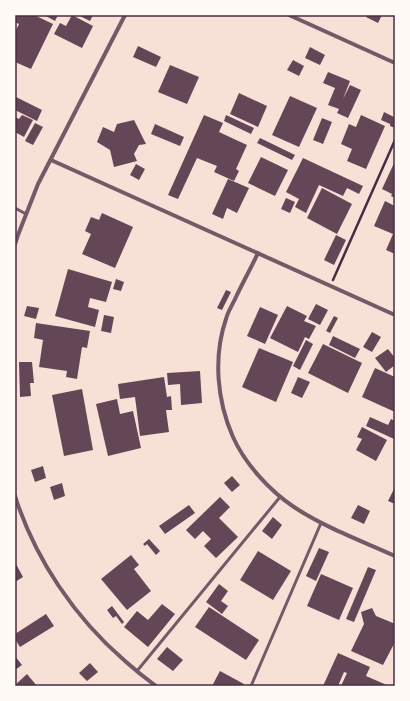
<svg xmlns="http://www.w3.org/2000/svg" width="410" height="701" font-family="Ubuntu,sans-serif">
<style>
.building{fill:#644757}
.lines{fill:none;stroke-linecap:round;stroke-linejoin:round}
.path{stroke:#4a2c40;stroke-width:2.5}
.service{stroke:#755966;stroke-width:3}
.minor{stroke:#755966;stroke-width:4}
.neatline{fill:none;stroke:#4a2c40;stroke-width:1.5}
</style>
<rect width="100%" height="100%" fill="#f7e1d7"/>
<g class="building">
<polygon points="15,15 34,15 53,24 31,69 15,62 15,30 16,30 19,24 15,22"/>
<polygon points="44,15 58,15 55,21"/>
<polygon points="72,15 93,26 82,48 54,34 60,23 66,26"/>
<polygon points="78,15 93,15 90,21"/>
<polygon points="367,15 382,15 378,23 366,17"/>
<polygon points="138,46 161,57 156,67 133,57"/>
<polygon points="310,47 325,55 320,65 305,58"/>
<polygon points="293,60 304,66 299,76 287,70"/>
<polygon points="170,65 199,77 187,104 158,92"/>
<polygon points="328,72 350,81 343,99 350,85 361,90 348,118 337,113 339,109 328,105 335,88 323,83"/>
<polygon points="239,93 267,106 258,127 230,114"/>
<polygon points="290,96 317,108 299,147 272,135"/>
<polygon points="16,97 42,110 37,121 15,110 15,100"/>
<polygon points="384,112 394,117 395,114 395,128 390,126 390,124 381,120"/>
<polygon points="22,115 33,120 24,137 15,132 15,117 19,119"/>
<polygon points="204,115 223,123 219,132 247,145 236,169 239,171 234,181 214,172 217,166 197,158 178,199 168,195"/>
<polygon points="226,115 254,128 251,134 224,121"/>
<polygon points="361,115 385,126 366,169 347,161 352,149 341,144 349,124 356,127"/>
<polygon points="322,118 332,122 323,144 313,140"/>
<polygon points="134,120 146,144 139,145 134,154 137,161 114,167 110,150 97,142 103,127 114,132 117,124"/>
<polygon points="35,123 43,127 33,145 25,141"/>
<polygon points="155,124 184,137 180,146 151,134"/>
<polygon points="260,138 295,155 292,160 257,143"/>
<polygon points="261,157 288,170 275,196 248,183"/>
<polygon points="303,158 363,186 359,194 347,188 343,196 319,185 306,213 295,207 299,199 286,192"/>
<polygon points="395,161 395,198 391,196 392,194 382,189"/>
<polygon points="136,164 145,169 139,180 130,175"/>
<polygon points="228,179 249,188 237,213 227,208 223,219 212,214"/>
<polygon points="322,188 352,204 337,234 307,218"/>
<polygon points="286,198 295,202 290,213 281,209"/>
<polygon points="385,201 395,206 395,254 386,250 393,234 374,226"/>
<polygon points="102,213 133,227 115,268 82,254 91,234 85,231 91,217 99,220"/>
<polygon points="336,235 346,240 334,265 324,260"/>
<polygon points="68,269 112,282 106,302 90,298 88,307 99,310 95,327 55,316"/>
<polygon points="116,279 124,282 121,291 113,289"/>
<polygon points="226,290 231,292 222,310 217,308"/>
<polygon points="316,304 328,310 320,325 308,319"/>
<polygon points="27,306 39,308 36,319 24,316"/>
<polygon points="287,306 307,316 304,321 316,326 309,339 305,337 298,352 270,338"/>
<polygon points="260,307 278,315 265,344 247,336"/>
<polygon points="104,315 114,317 111,333 101,331"/>
<polygon points="334,316 338,318 330,333 326,331"/>
<polygon points="36,323 90,331 87,348 82,347 77,379 66,377 67,371 39,367 43,340 34,338"/>
<polygon points="372,332 381,337 372,352 363,347"/>
<polygon points="333,336 360,349 355,358 329,345"/>
<polygon points="306,340 313,344 300,370 293,366"/>
<polygon points="323,344 362,363 348,393 308,373"/>
<polygon points="259,348 293,362 276,402 242,387"/>
<polygon points="388,349 395,358 395,365 386,372 375,358"/>
<polygon points="19,362 32,362 34,383 30,383 31,396 20,397"/>
<polygon points="375,368 395,377 395,412 362,397"/>
<polygon points="200,371 202,403 181,405 180,384 168,385 167,373"/>
<polygon points="164,377 167,397 171,396 172,410 166,410 169,432 140,436 135,397 120,399 118,384"/>
<polygon points="298,377 310,382 302,398 291,393"/>
<polygon points="82,389 93,450 64,456 52,395"/>
<polygon points="117,399 120,414 133,411 141,448 108,456 96,404"/>
<polygon points="370,417 388,425 391,419 395,421 395,437 394,439 366,426"/>
<polygon points="362,427 387,440 376,461 356,450 362,439 357,437"/>
<polygon points="43,466 46,478 35,482 31,470"/>
<polygon points="232,476 240,485 232,492 224,483"/>
<polygon points="62,483 65,496 54,500 50,487"/>
<polygon points="395,487 395,504 388,501"/>
<polygon points="220,497 230,507 219,518 238,537 216,558 204,546 211,539 203,531 195,539 186,530"/>
<polygon points="189,505 195,513 165,534 159,526"/>
<polygon points="358,505 370,511 364,524 351,518"/>
<polygon points="273,517 282,525 272,539 262,531"/>
<polygon points="149,539 160,551 156,555 147,544 145,546 143,544"/>
<polygon points="319,548 329,552 316,581 306,576"/>
<polygon points="258,551 291,571 273,600 240,580"/>
<polygon points="131,555 139,565 134,569 151,591 127,610 101,579"/>
<polygon points="16,564 23,577 15,582 15,565"/>
<polygon points="368,567 376,570 354,622 346,619"/>
<polygon points="321,574 353,588 339,620 307,606"/>
<polygon points="219,584 228,591 221,601 228,606 222,614 206,602"/>
<polygon points="162,604 175,614 148,647 124,627 137,611 148,620"/>
<polygon points="112,606 124,622 122,624 116,616 113,618 107,610"/>
<polygon points="209,607 259,640 246,660 195,627"/>
<polygon points="372,608 376,616 393,623 395,623 395,642 383,665 351,651 364,624 361,612"/>
<polygon points="46,614 54,626 20,647 15,639 15,634"/>
<polygon points="167,647 183,660 173,671 157,659"/>
<polygon points="338,653 370,667 366,676 389,686 341,686 347,673 344,672 338,686 323,686"/>
<polygon points="15,656 22,665 15,670"/>
<polygon points="90,663 98,672 87,681 79,673"/>
<polygon points="220,671 244,684 243,686 212,686"/>
<polygon points="27,674 37,686 15,686 15,685"/>
</g>
<g class="lines">
<polyline class="path" points="333,280 395,140"/>
<g class="service">
<polyline points="15,208 26,214"/>
<polyline points="137,671 280,497"/>
<polyline points="251,686 321,523"/>
</g>
<g class="minor">
<polyline points="289,15 395,63"/>
<polyline points="51,160 395,315"/>
<polyline points="15,244 18,235 38,184 125,15"/>
<path d="M258,253C251,268 243,282 236,297C233,304 228,311 226,319C213,357 217,401 233,437C245,464 270,491 294,507C324,527 362,541 395,556"/>
<path d="M15,496C35,559 75,618 125,661C135,670 145,678 156,686"/>
</g>
</g>
<rect width="410" height="701" fill="none" stroke="#fffaf5" stroke-width="32"/>
<rect x="16" y="16" width="378" height="669" class="neatline"/>
</svg>
